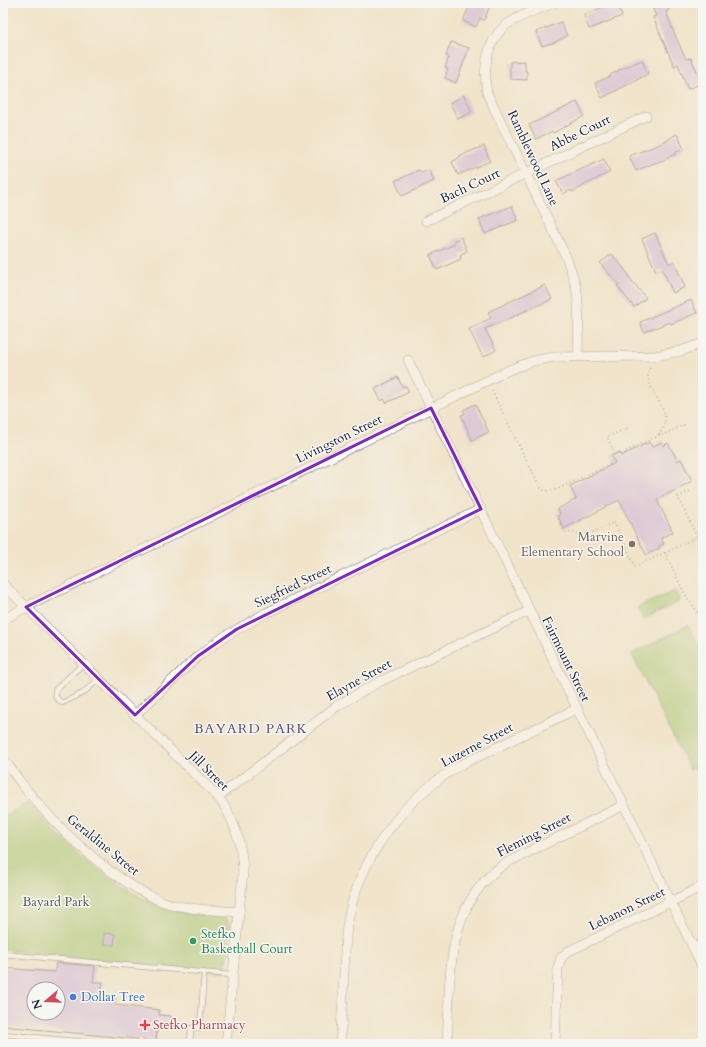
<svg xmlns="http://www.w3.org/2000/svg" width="706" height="1047" font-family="Cardo,serif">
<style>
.green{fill:#a2c873;stroke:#627557}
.building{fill:#c8aae4;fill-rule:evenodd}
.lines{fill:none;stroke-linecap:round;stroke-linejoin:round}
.service-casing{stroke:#6a666d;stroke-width:6}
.minor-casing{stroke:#6a666d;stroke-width:10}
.path{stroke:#6a666d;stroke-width:1.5;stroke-dasharray:1 3;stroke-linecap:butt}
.service{stroke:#fff;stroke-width:4.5}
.minor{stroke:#fff;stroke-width:9}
.marked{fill:none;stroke:#7b2cbf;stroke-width:3;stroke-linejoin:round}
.education-dot{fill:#8d6e63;stroke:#f6f6f2;stroke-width:1.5}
.leisure-dot{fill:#2e9e5b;stroke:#f6f6f2;stroke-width:1.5}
.shop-dot{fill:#3f7fe0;stroke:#f6f6f2;stroke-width:1.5}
.health-dot{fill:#e0444e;stroke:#f6f6f2;stroke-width:1.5}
.labels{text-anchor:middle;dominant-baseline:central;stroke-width:3;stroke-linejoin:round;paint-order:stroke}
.street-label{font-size:13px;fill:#22223b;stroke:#f6f6f2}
.education-label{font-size:13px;fill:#785e54;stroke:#f6f6f2;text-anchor:end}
.park-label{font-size:13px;fill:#4f5c4f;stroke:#f6f6f2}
.leisure-label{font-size:13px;fill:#27864d;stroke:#f6f6f2;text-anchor:start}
.shop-label{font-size:13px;fill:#366cbe;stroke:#f6f6f2;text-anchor:start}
.health-label{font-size:13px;fill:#be3a42;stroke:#f6f6f2;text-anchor:start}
.neighbourhood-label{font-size:14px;letter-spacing:1px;fill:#5c5276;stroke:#f6f6f2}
</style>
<rect width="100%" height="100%" fill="#f6f6f2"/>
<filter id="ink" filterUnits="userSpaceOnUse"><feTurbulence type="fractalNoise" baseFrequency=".025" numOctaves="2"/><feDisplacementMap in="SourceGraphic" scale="8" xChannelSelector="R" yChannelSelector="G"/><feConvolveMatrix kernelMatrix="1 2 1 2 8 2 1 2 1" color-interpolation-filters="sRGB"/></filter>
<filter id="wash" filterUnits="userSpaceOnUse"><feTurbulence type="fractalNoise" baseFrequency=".012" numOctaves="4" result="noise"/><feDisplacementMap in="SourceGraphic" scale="16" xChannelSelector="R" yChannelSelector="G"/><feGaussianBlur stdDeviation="0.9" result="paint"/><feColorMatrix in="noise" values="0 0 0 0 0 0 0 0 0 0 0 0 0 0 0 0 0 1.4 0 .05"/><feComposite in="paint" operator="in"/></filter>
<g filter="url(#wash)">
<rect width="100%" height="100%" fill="#f1e4cb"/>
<g class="green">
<polygon points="675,591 680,601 644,619 638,607"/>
<polygon points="688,625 703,653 703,763 690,770 632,654"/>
<path d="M28,803C61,840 113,888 160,906C170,909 181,912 192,914C203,915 215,915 226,918L230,926L225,972L3,950V817Z"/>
</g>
<g id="blocks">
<g class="building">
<polygon points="476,3 491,3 484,20 480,18 476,27 463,21 470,5 474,7"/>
<polygon points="613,3 617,3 622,16 589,29 584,15"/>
<polygon points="651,3 666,3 669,10 666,12 675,35 686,59 691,58 702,83 688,89 678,64 674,66 653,17 656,16"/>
<polygon points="561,22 567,36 551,44 551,43 542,46 536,32"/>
<polygon points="451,42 469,48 456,83 445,78 448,69 445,68 449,57 446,56"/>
<polygon points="642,60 648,74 602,98 595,83 611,76 610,75 618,71 618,70"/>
<polygon points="525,61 525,71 527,71 527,80 510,79 510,62"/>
<polygon points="464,95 472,112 458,119 450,103"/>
<polygon points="577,102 584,116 553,133 552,131 536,139 529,125"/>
<polygon points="677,134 684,149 676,152 676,154 668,157 669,158 652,164 636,171 629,156 663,143 662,142 670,139 670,138"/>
<polygon points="484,146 490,161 458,175 452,162 460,157 459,156"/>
<polygon points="604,159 610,172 580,188 572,192 571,190 563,194 556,181"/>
<polygon points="419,170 421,173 429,170 434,181 402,196 395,181"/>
<polygon points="512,206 518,220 485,234 479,219"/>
<polygon points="655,233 669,264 674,261 685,287 673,293 662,269 656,271 642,239"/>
<polygon points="461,237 467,251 460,255 461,259 437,270 430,255 455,244 453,241"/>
<polygon points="612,254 629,275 628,276 646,298 634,307 617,286 619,285 600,263"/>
<polygon points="545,285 552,299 485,329 496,350 483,357 469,329 491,318 488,312"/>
<polygon points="691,300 697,313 671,324 670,322 644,332 640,322"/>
<polygon points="398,377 402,387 406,386 409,392 386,403 384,399 381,401 375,389"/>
<polygon points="475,404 489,432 472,440 461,415 465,414 463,410"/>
<polygon points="649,442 652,447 661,442 663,446 668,443 678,461 681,459 692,481 657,500 673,532 661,538 664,544 659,546 660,548 646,555 619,500 564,529 558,516 560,514 558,509 576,499 570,486 615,463 611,456 620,452 621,456"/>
<polygon points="104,933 115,934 114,945 104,944"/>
<path d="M56,963L95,966L93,982H103L101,995L115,996V1005L159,1010V1015L171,1016L170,1024L158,1023L156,1041L3,1026V968L55,972ZM34,989H58V1013H34Z"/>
</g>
</g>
</g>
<g filter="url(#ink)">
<use href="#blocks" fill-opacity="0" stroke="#6a666d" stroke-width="1"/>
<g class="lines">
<defs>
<g id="service">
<polyline points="83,664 55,690 56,698 62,703 83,693 99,679"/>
<polyline points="693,946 703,941"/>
<polyline points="3,954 232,975"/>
<polyline points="3,1034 107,1044"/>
<polyline points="190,1044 191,1028 200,1028 204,973"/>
</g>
<g id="minor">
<path d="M553,3C539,9 517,16 505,26C486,42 483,70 487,93L567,259C571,270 575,281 577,293C580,313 578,335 578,356"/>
<polyline points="426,221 646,116"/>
<polyline points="408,360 703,968"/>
<path d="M3,584L218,797C235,819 242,845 243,872L226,1044"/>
<polyline points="3,620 26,607 509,370 533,361 554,357 655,356 681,351 703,343"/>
<polyline points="135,715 198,656 224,637 266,613 481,509"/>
<path d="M3,758C32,801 67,838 109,870C125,882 142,893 161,901C186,910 213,910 239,912"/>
<polyline points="218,797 337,706 379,682 529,611"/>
<path d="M340,1044C342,1020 343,996 344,972C345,957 345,941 347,926C358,859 403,798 462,764C475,758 488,752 500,746C526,733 551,721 576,709"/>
<path d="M447,1044C451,977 443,905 506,863L624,805"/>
<polyline points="555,1044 558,968 561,958 567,952 703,886"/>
</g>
</defs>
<use href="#service" class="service-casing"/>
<use href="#minor" class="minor-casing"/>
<g class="path">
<polyline points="492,391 540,487 545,491 556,490 612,463 611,460 613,459"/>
<polyline points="659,434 660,436 686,424"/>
<polyline points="615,454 607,437 632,426"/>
<path d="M621,455L625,453L624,452L656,437C684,412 636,388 651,366"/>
<polyline points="556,515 564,532 589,534 614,522 635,566 665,553 685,594 703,621"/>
<polyline points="665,553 697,537 678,497 692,490"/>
</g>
<use href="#service" class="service"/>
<use href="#minor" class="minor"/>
</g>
</g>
<path d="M0 0H706V1047H0ZM431,408L481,509L237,629L198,656L135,715L26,607Z" fill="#f1e4cb" fill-opacity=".55" fill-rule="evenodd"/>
<path class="marked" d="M431,408L481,509L237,629L198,656L135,715L26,607Z"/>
<circle class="education-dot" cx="632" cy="544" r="4"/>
<circle class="leisure-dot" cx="193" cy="941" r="4"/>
<circle class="shop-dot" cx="73" cy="997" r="4"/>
<path class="health-dot" d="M143 1019h4v4h4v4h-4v4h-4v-4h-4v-4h4z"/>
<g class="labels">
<g class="street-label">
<text transform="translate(580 133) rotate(-26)">Abbe Court</text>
<text transform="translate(533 158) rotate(65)">Ramblewood Lane</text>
<text transform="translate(470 186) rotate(-25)">Bach Court</text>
<text transform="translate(339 439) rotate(-26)">Livingston Street</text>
<text transform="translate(293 586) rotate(-26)">Siegfried Street</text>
<text transform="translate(566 659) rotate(64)">Fairmount Street</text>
<text transform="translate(359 680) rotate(-29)">Elayne Street</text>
<text transform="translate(477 745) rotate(-28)">Luzerne Street</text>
<text transform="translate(209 771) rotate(45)">Jill Street</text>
<text transform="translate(534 835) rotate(-27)">Fleming Street</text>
<text transform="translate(103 845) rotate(39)">Geraldine Street</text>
<text transform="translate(627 909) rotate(-26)">Lebanon Street</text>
</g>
<g class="education-label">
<text x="624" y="537">Marvine<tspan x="624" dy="15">Elementary School</tspan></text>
</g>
<g class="park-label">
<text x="56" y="902">Bayard Park</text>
</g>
<g class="leisure-label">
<text x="201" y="934">Stefko<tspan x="201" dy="15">Basketball Court</tspan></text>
</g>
<g class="shop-label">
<text x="81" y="997">Dollar Tree</text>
</g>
<g class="health-label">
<text x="153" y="1025">Stefko Pharmacy</text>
</g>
<g class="neighbourhood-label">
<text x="251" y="728">BAYARD PARK</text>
</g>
</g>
<rect width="706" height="1047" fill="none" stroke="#f6f6f2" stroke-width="16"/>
<g transform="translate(46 1001) rotate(251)"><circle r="19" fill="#f6f6f2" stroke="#a1a1a9"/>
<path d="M0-3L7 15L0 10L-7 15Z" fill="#d1495b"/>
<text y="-6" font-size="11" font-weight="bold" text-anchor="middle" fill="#22223b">N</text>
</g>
</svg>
